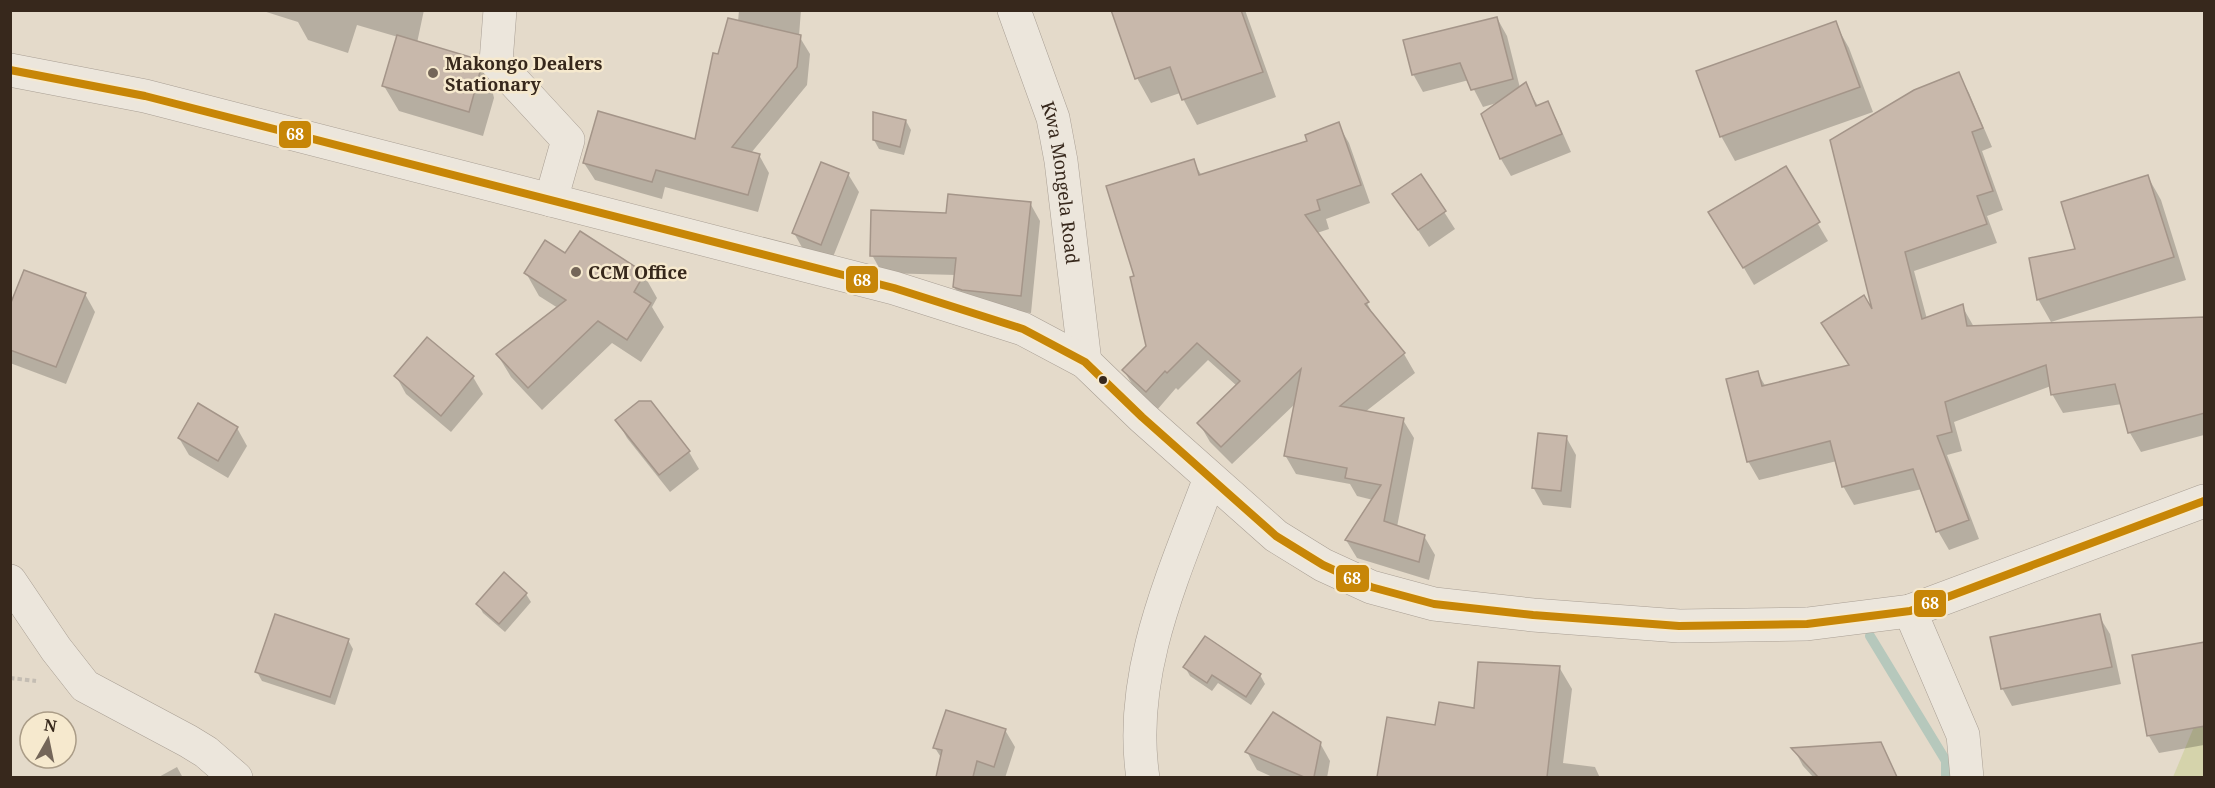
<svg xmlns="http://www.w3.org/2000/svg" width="2215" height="788" font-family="'Noto Serif',serif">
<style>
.green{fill:#d5d3ab}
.shadow{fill:#0003}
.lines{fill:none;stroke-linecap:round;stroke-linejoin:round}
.stream{stroke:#b6c8bc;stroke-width:10}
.building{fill:#c8b8ab;stroke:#a49589;stroke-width:1.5}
.minor-casing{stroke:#a99f94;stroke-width:34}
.tertiary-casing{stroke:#a99f94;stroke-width:34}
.path{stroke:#c4bdb3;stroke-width:4;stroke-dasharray:4.5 3;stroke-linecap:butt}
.minor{stroke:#ece6dc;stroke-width:33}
.tertiary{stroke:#ece6dc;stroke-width:33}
.bus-1-casing{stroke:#f6e9ce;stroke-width:12}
.bus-1{stroke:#c78607;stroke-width:8}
.poi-dot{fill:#746659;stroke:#f6e9ce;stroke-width:2}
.bus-dot{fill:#37281c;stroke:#f6e9ce;stroke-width:2}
.labels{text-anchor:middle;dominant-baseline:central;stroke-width:5;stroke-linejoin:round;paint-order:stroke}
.poi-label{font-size:18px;font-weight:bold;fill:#37281c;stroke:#f6e9ce;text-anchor:start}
.street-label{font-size:18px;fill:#37281c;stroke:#f6e9ce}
.line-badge{stroke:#f6e9ce;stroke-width:2}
.badge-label{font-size:16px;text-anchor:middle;font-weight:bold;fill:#fff}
</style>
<rect width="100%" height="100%" fill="#e4daca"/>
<polygon class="green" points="2204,703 2204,777 2173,777"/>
<g class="shadow">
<polygon points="260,10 424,10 417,43 476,60 491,85 494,98 483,136 399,111 384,86 398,37 357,25 348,53 308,40 298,22"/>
<polygon points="739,10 801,10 799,36 810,54 807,85 751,153 759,155 769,173 758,212 665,187 662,199 595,180 584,163 697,141 719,56 738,22"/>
<polygon points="1113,10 1245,10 1276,97 1197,125 1180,93 1151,103 1137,78"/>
<polygon points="1497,18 1507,36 1520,88 1525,84 1538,106 1547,103 1557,120 1571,152 1511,176 1501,159 1483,115 1500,102 1483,107 1469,80 1423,92 1413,74"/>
<polygon points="1835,23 1849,48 1873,112 1735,161 1721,136"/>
<polygon points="1958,74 1969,93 1992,147 1982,151 2003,210 1987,216 1997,243 1914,271 1927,319 1962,306 1974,327 2203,319 2204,316 2204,435 2141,452 2130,433 2122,404 2063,413 2052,394 2051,386 1954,422 1962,451 1947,455 1979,539 1949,550 1938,531 1922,489 1854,505 1843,486 1837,461 1759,480 1748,461 1757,372 1766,387 1850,367 1834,342 1875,316"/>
<polygon points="906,121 911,130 904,155 879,149 874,140"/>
<polygon points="1338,124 1349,143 1370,203 1326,219 1329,229 1317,233 1367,303 1377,322 1404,354 1415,373 1365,412 1403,420 1414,438 1397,527 1424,536 1435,555 1429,580 1357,558 1346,540 1373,500 1357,496 1350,484 1296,474 1285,455 1296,403 1232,464 1210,442 1199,423 1237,386 1208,360 1178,390 1176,388 1157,410 1135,389 1124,371 1148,346 1136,277 1193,161 1202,176 1309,142"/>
<polygon points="1785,168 1828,241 1754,285 1721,229"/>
<polygon points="848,174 859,192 831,262 804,251 794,233"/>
<polygon points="1421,176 1455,229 1429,247 1394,194"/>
<polygon points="2148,177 2161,200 2186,280 2051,322 2038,299 2077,251"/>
<polygon points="1030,203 1040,221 1031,313 973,307 965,304 954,287 956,275 882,273 872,255 947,214"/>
<polygon points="526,273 644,275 657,298 652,307 664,327 641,362 612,343 542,410 511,377 497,354 558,308 539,296"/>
<polygon points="85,294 95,312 66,384 10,363 10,310"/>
<polygon points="396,376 473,377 483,394 451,432 406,394"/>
<polygon points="617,420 689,452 699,469 670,492 627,438"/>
<polygon points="237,428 247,446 228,478 189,455 179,438"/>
<polygon points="1566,437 1576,455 1571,508 1543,505 1533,487"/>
<polygon points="526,594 531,602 505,632 483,613 478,604"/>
<polygon points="2099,616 2110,634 2121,684 2012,706 2002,688"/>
<polygon points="348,640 353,649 335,705 262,681 257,672"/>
<polygon points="2204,643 2204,745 2159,753 2149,736"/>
<polygon points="1185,667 1260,675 1265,684 1251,705 1218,683 1212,691 1190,676"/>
<polygon points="1559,667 1572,689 1563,763 1595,767 1600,778 1379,778 1388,718 1436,727 1475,710"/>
<polygon points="1005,730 1015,747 1005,778 938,778 942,759 935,748"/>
<polygon points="1320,743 1330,761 1327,778 1275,778 1257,770 1247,752"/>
<polygon points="1880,743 1898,778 1814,778 1803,766 1794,749"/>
<polygon points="177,767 183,778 157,778"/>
</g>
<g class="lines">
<polyline class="stream" points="1870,636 1946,761 1946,778"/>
</g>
<g class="building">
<polygon points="1111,10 1241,10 1263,72 1182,100 1170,67 1135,79"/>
<polygon points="1497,17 1513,79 1471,90 1460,63 1412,75 1403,40"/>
<polygon points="728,18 801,35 797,67 732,147 760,154 748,195 656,170 652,182 583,163 598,111 695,139 713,53 718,54"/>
<polygon points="1836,21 1860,87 1720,137 1696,71"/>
<polygon points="397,35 477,59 480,72 469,112 382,86"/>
<polygon points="1959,72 1983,128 1972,132 1993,191 1977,196 1987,224 1905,252 1922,319 1963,304 1967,326 2205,317 2205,413 2128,433 2115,384 2051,395 2046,365 1945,402 1952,432 1937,436 1969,520 1936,532 1913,469 1842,487 1830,441 1747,462 1726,379 1758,371 1762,386 1849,365 1821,323 1864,295 1872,309 1830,140 1914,90"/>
<polygon points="1526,82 1536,106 1548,101 1562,134 1500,159 1481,114"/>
<polygon points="873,112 906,120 900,147 873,140"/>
<polygon points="1339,122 1361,185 1317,200 1320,210 1305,215 1369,302 1365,304 1405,353 1340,406 1404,418 1384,521 1425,535 1419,562 1345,540 1381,485 1345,478 1347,468 1284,456 1301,369 1221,447 1197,423 1240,381 1197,343 1167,373 1165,371 1146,392 1122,370 1146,346 1130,277 1134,276 1106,186 1194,159 1199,175 1307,141 1305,135"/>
<polygon points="821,162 849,173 821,245 792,233"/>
<polygon points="1786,166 1820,222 1743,268 1708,212"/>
<polygon points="1421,174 1446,211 1418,230 1392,194"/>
<polygon points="2148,175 2174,257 2037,300 2029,258 2075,249 2061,202"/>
<polygon points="948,194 1031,202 1021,296 962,290 953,287 956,258 870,256 871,210 946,213"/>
<polygon points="580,231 645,273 634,292 651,303 627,340 598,321 528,388 496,354 566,300 524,273 545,240 565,253"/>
<polygon points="24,270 86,293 56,367 10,350 10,305"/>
<polygon points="427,337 474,376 441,416 394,376"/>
<polygon points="639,401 651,401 690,451 659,475 615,420"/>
<polygon points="198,403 238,427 218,461 178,438"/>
<polygon points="1538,433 1567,436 1561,491 1532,488"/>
<polygon points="504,572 527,593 499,624 476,604"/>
<polygon points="275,614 349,639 330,697 255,672"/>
<polygon points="2100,614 2112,667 2001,689 1990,637"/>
<polygon points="1205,636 1261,674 1246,697 1212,675 1207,683 1183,667"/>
<polygon points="2205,642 2205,726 2147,736 2132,655"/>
<polygon points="1478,662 1560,666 1547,777 1377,777 1387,717 1435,725 1439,702 1474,708"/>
<polygon points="946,710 1006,729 994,767 977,761 973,777 936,777 942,750 933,748"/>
<polygon points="1273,712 1321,742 1314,777 1304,777 1245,752"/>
<polygon points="1881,742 1897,777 1818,777 1791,748"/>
</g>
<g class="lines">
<defs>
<g id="minor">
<polyline points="500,10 496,62 568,140 551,200"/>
<path id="s1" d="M1014,10L1053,118L1061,161L1085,362"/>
<polyline points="10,581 56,649 85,686 188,741 206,752 236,778"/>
<polyline points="1910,611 1963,735 1967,778"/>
<path d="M1143,778C1127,674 1174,574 1210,478"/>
</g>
<polyline id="tertiary" points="10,70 145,96 894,288 1023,329 1085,362 1142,417 1276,536 1323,565 1371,587 1434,604 1533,615 1679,626 1807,624 1910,611 2204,501"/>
</defs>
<use href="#minor" class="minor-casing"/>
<use href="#tertiary" class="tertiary-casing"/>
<polyline class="path" points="10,678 36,681"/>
<use href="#minor" class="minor"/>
<use href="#tertiary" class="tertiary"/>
<defs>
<polyline id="bus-1" points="10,70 145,96 894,288 1023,329 1085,362 1142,417 1276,536 1323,565 1371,587 1434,604 1533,615 1679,626 1807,624 1910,611 2204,501"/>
</defs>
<use href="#bus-1" class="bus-1-casing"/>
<use href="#bus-1" class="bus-1"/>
</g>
<g class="poi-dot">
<circle cx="433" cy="73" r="6"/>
<circle cx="576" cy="272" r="6"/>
</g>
<circle class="bus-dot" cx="1103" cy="380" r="5"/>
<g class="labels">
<g class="poi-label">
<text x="445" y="63">Makongo Dealers<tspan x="445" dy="21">Stationary</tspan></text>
<text x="588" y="272">CCM Office</text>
</g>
<g class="street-label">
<text stroke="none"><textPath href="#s1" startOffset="180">Kwa Mongela Road</textPath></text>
</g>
</g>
<g class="line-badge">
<rect x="278" y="120" width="34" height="29" rx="6" fill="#c78607"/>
<rect x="845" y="265" width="34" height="29" rx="6" fill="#c78607"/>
<rect x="1335" y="564" width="35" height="29" rx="6" fill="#c78607"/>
<rect x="1913" y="589" width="34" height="29" rx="6" fill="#c78607"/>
</g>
<g class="badge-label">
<text x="295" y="140">68</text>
<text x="862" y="286">68</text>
<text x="1352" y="584">68</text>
<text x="1930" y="609">68</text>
</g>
<rect width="2215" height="788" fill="none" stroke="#37281c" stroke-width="24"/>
<g transform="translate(48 740) rotate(9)"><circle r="28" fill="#f6e9ce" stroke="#aa9c87" stroke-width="1.5"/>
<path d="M0-4.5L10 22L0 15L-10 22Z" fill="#746659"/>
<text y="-9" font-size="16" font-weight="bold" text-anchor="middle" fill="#37281c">N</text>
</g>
</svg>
